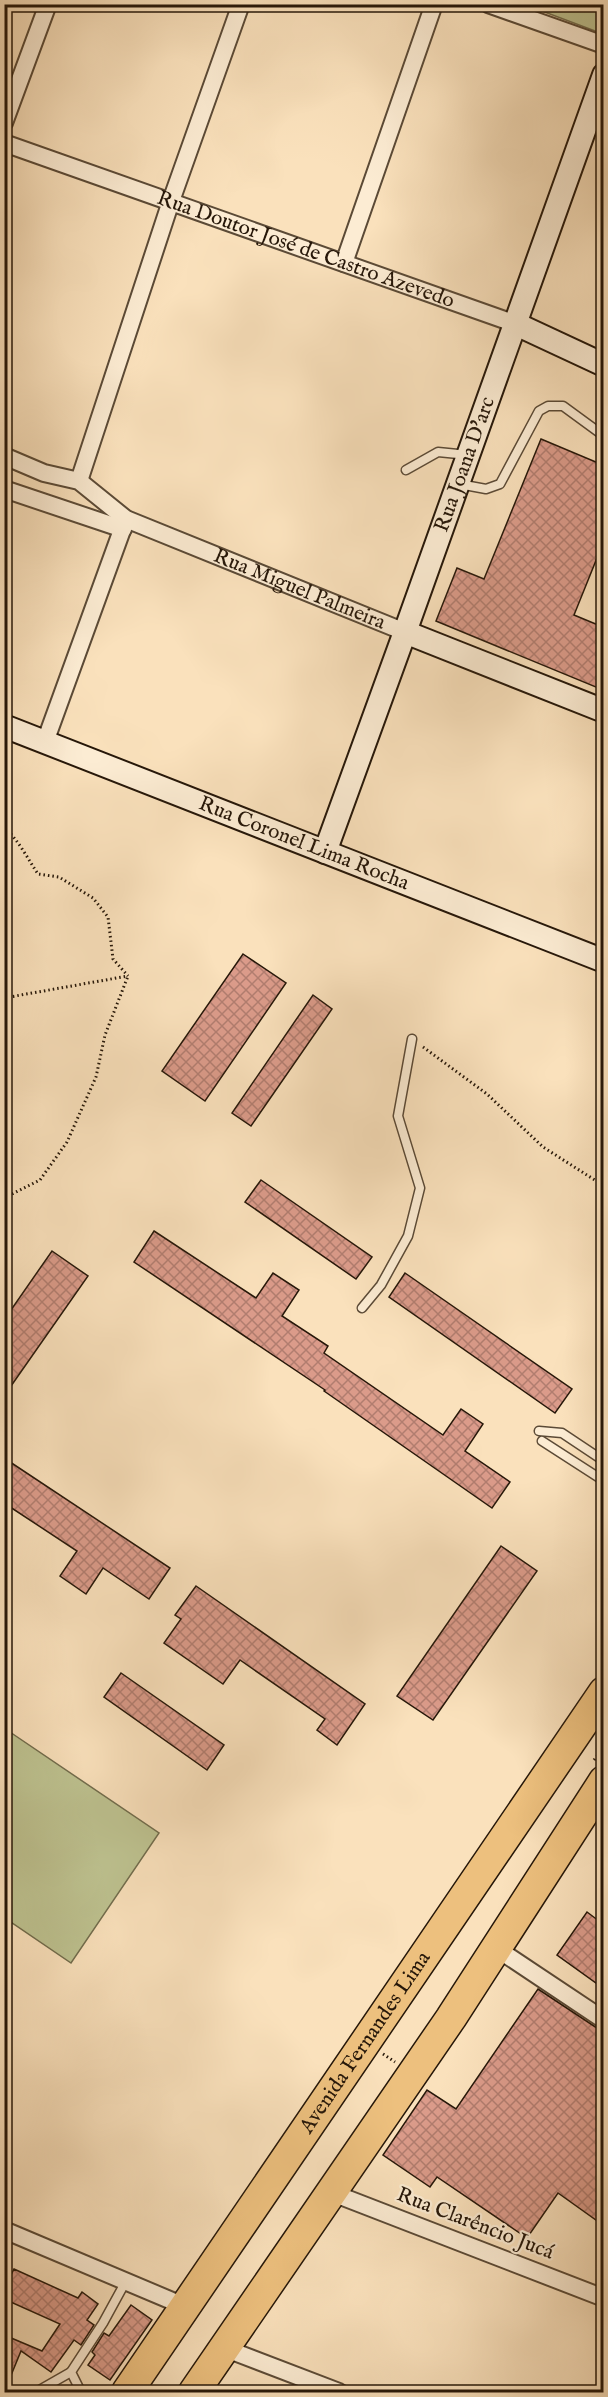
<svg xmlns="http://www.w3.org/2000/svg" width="608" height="2397" font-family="'IM FELL English',serif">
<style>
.grass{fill:#bec391;stroke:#726d4d;stroke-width:1.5}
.park{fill:url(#park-tufts);stroke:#726d4d;stroke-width:1.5}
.building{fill:url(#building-cross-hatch);stroke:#261709;stroke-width:1.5}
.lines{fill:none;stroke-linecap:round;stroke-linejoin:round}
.lane-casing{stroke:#5b4a36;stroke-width:11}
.street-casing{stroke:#5b4a36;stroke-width:20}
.secondary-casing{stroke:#261709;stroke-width:26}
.highway-casing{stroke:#261709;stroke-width:33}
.path{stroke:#261709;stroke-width:3;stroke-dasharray:1.5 3;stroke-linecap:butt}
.lane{stroke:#fcecd3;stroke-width:8}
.street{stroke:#fcecd3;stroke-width:16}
.secondary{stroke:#fcecd3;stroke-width:22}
.highway{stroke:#edc07e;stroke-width:30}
.labels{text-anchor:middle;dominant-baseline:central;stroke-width:4.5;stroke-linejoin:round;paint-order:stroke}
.street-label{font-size:21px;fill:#261709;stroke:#fcecd3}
</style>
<defs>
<pattern id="park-tufts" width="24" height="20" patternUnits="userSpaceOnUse" patternTransform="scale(1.5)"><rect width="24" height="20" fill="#bec391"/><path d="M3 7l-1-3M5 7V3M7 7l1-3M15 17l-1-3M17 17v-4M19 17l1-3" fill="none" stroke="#a3a77c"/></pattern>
<pattern id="building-cross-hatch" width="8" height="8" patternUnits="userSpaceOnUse" patternTransform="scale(1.5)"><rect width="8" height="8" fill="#db9b8a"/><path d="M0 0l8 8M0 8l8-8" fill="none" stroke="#b17d6f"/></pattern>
</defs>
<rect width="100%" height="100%" fill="#fae1bc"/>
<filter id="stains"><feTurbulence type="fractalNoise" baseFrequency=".00333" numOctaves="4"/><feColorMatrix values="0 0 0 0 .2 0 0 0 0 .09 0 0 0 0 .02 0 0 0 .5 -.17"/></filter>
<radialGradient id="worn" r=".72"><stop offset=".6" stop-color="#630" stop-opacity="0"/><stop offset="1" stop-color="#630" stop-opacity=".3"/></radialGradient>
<polygon class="grass" points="4,1728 159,1833 71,1963 5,1918"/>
<polygon class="park" points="526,5 603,5 603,34"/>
<g class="building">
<polygon points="541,439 603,465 603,543 574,615 603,627 603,690 436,621 457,568 484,579"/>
<polygon points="243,954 286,983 205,1101 162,1071"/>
<polygon points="313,995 332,1009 251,1126 232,1113"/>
<polygon points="261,1180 372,1257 356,1279 245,1202"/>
<polygon points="154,1231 256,1298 273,1273 299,1290 282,1316 328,1346 324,1353 443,1435 461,1409 483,1424 465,1451 510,1482 492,1508 324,1391 325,1390 134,1262"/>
<polygon points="52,1251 88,1276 4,1396 4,1320"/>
<polygon points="405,1273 572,1389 555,1413 389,1297"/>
<polygon points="4,1458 170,1568 149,1599 103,1568 86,1594 60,1576 77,1551 4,1503"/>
<polygon points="501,1546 537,1571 433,1720 397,1696"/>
<polygon points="196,1586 365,1704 337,1745 317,1730 325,1719 240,1660 223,1684 164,1643 181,1619 175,1615"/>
<polygon points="121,1673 224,1745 207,1770 104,1697"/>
<polygon points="587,1912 603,1924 603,1988 557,1955"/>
<polygon points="538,1989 603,2032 603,2225 558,2193 527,2238 437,2177 430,2187 383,2155 427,2090 456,2109"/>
<polygon points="14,2269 78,2298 82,2292 98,2304 87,2320 94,2325 81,2345 74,2340 51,2372 21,2351 5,2390 4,2335 42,2351 60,2324 4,2299 4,2289"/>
<polygon points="131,2305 152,2320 110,2380 88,2365 95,2355 92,2352 104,2333 109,2336"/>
</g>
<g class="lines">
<defs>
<g id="lane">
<polyline points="406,470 438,452 468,455"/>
<polyline points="459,484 486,489 500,484 539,411 548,406 563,406 604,436"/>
<polyline points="362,1308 381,1285 408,1236 420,1188 398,1116 412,1039"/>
<polyline points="539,1431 562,1433 604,1461"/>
<polyline points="542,1441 604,1481"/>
<polyline points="36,2392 71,2372"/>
<polyline points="81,2392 71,2372 103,2323 126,2281"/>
</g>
<g id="street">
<polyline points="488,4 604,45"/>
<polyline points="4,123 48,4"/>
<path id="s1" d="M4,143L516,324"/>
<polyline points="344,263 434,4"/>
<path id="s2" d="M4,456L44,473L79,481L126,519L405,632"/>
<polyline points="79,481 171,201 241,4"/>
<polyline points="4,489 123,529"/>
<polyline points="45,742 126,519"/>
<polyline points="496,1948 604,2020"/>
<polyline points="330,2192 604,2298"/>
<polyline points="4,2230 184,2306"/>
<polyline points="224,2348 339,2392"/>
</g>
<g id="secondary">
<polyline points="516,324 604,365"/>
<polyline points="405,632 604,711"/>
<path id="s3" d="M4,726L604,961"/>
<path id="s4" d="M325,852L405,632L604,75"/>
</g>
<g id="highway">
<path id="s5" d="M127,2392L604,1692"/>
<polyline points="194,2392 451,2018 604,1781"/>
</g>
</defs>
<use href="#lane" class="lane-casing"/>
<use href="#street" class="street-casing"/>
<use href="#secondary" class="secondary-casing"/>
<use href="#highway" class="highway-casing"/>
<g class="path">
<polyline points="4,801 8,797"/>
<path d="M4,828C17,837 29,861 38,874L59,877L93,898L108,917L113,959L128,976"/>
<polyline points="4,998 128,976"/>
<polyline points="423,1047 487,1094 543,1147 601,1184"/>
<polyline points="4,1198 40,1180 67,1142 96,1077 105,1035 128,976"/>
<polyline points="594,1760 604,1747"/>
<polyline points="383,2054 395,2062"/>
</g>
<use href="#lane" class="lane"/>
<use href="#street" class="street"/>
<use href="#secondary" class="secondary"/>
<use href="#highway" class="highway"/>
</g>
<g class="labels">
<g class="street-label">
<text stroke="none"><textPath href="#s1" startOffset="320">Rua Doutor José de Castro Azevedo</textPath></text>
<text stroke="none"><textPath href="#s4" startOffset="412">Rua Joana D'arc</textPath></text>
<text stroke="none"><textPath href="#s2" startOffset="327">Rua Miguel Palmeira</textPath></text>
<text stroke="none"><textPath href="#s3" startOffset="322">Rua Coronel Lima Rocha</textPath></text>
<text stroke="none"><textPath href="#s5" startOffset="423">Avenida Fernandes Lima</textPath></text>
<text transform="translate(475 2224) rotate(21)">Rua Clarêncio Jucá</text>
</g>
</g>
<rect width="608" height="2397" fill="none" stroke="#fae1bc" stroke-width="24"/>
<rect x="6" y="6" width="596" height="2385" fill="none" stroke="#261709" stroke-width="3"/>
<rect x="12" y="12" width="584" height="2373" fill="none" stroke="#261709" stroke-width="1.5"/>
<rect width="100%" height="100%" filter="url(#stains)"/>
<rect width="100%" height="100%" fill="url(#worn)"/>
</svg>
